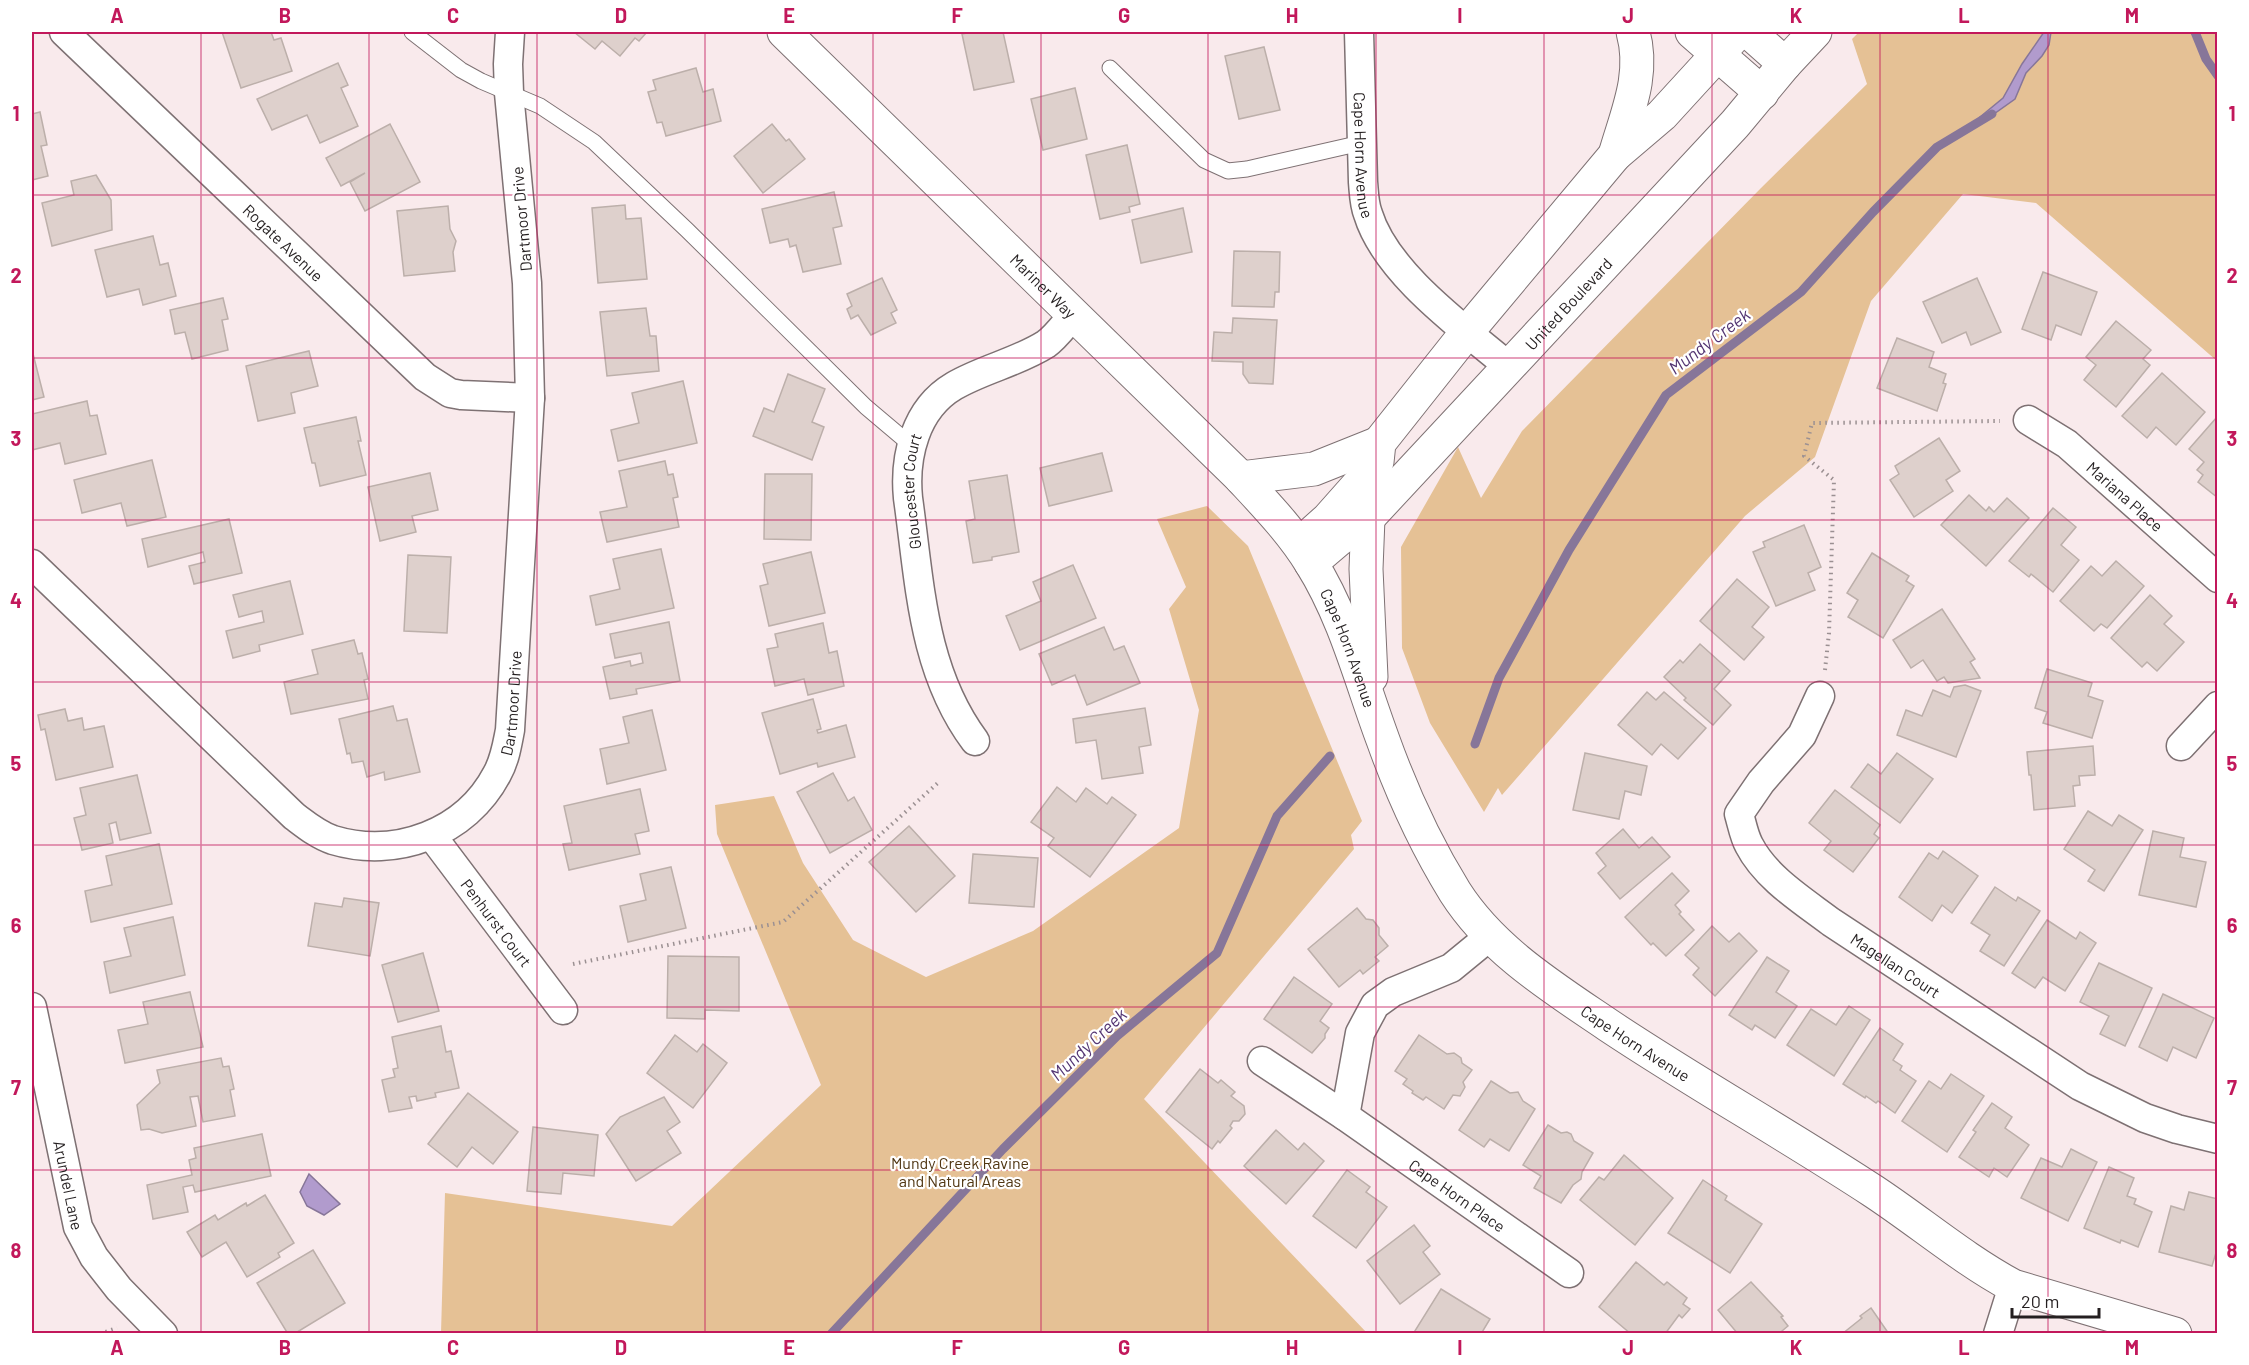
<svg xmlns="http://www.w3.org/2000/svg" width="2249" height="1365" font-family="Barlow,sans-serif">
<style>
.green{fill:#e5c195}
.water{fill:#b19bcd;stroke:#877699;stroke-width:1.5}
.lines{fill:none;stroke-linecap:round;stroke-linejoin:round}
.stream{stroke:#877699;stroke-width:9}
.building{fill:#ded0cc;stroke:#bcafaa;stroke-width:1.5}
.lane-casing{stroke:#7e7173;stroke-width:17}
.street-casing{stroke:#7e7173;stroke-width:31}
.secondary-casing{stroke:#7e7173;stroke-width:35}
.primary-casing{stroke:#7e7173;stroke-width:35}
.path{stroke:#9b9092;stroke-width:4;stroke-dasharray:1.5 4.5;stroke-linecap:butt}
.lane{stroke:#fff;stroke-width:15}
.street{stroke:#fff;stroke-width:28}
.secondary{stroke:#fff;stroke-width:33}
.primary{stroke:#fff;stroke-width:33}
.grid{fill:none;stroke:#c2185b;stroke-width:1.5;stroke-opacity:0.55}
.labels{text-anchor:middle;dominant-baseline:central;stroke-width:4.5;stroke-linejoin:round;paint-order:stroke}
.street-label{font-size:16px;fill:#241f20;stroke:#fff}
.park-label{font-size:16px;fill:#503612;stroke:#fff}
.water-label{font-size:18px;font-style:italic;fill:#533572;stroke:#fff}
.neatline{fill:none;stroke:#c2185b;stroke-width:2}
.grid-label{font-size:20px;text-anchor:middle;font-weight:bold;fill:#c2185b}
</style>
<rect width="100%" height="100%" fill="#f9eaec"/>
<g class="green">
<polygon points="1859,32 2217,32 2217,361 2036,203 1963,194 1871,301 1815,457 1745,516 1502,795 1498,788 1484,812 1430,723 1402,648 1401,547 1458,447 1481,498 1522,431 1761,188 1867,84 1852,39"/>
<polygon points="1207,506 1248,546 1362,821 1351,835 1354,849 1144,1099 1367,1333 441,1333 445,1193 672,1226 821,1085 717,834 715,805 774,796 803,863 853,940 926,977 1033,931 1179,828 1199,710 1169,609 1186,587 1157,519"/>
</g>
<g class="water">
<polygon points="2044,32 2051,32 2049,45 2042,56 2026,73 2015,99 1984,121 1980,117 2003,98 2022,64"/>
<polygon points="309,1174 340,1204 324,1215 307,1206 300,1192"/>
</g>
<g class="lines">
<g class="stream">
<polyline points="2195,32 2206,59 2218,76"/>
<polyline points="1475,744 1499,678 1569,550 1666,395 1801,292 1873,212 1937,147 1992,114"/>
<polyline points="831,1334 1003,1149 1117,1036 1217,953 1277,816 1330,756"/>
</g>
</g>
<g class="building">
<polygon points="222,32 271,32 274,40 281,38 292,71 241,88"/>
<polygon points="574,32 647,32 639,41 635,38 620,56 602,41 595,49"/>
<polygon points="972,32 1003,32 1014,82 974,90 962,34"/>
<polygon points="1264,47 1280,110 1239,119 1225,56"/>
<polygon points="338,63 348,85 341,88 358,126 320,143 307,115 272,130 257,99"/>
<polygon points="696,68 703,92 713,89 721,121 666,136 662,122 657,123 648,92 656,90 653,80"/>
<polygon points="1075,88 1087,139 1043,150 1031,99"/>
<polygon points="40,112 47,145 41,146 48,176 32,180 32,114"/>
<polygon points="390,124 420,182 365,211 350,182 365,173 341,186 326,158"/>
<polygon points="772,124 786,141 789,139 805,159 763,193 734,156"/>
<polygon points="1127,145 1140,204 1129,207 1130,212 1100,219 1086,155"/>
<polygon points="96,175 111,200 112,230 52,246 42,203 74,195 71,181"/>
<polygon points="834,192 842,226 833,228 841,264 803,272 796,245 790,247 788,239 770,243 762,209"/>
<polygon points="625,205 626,219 641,218 647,279 598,283 592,208"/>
<polygon points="448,206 450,229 456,241 453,252 455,271 404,276 397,211"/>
<polygon points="1183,208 1192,252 1141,263 1132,220"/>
<polygon points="153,236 160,265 168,263 176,296 143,305 139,289 107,297 95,250"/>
<polygon points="1234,251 1280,252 1279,292 1275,292 1274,307 1232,306"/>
<polygon points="2043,272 2097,292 2081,335 2056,325 2051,340 2022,329"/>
<polygon points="882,278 897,310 891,313 896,323 871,335 858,315 851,319 847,309 852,306 847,294"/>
<polygon points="1977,278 2001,332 1971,345 1966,332 1942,343 1923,302"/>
<polygon points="223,298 228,319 222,320 228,350 192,359 185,332 175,334 170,310"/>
<polygon points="646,308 650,336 656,336 659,371 607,376 600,312"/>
<polygon points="1233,318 1277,320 1273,384 1249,383 1243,374 1243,362 1212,361 1214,332 1232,333"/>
<polygon points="2116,321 2151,350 2143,359 2150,365 2116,407 2084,380 2096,365 2086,357"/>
<polygon points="1897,338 1934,352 1929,367 1946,374 1943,383 1946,384 1937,411 1877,388"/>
<polygon points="32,350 44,397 32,400"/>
<polygon points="309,351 318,386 291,393 295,413 258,421 246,366"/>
<polygon points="2162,373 2205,412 2176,445 2156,427 2147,438 2122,416"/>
<polygon points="788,374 825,389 812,422 824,427 812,460 753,436 764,408 774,412"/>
<polygon points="683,381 697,443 618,461 611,430 639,423 632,393"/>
<polygon points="87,401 90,416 97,415 106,454 65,464 60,443 32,450 32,414"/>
<polygon points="356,417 361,441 358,441 366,475 320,486 315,463 312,463 304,428"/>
<polygon points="2217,417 2218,417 2218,498 2198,482 2203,475 2197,470 2204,462 2189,449"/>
<polygon points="1939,438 1960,471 1946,480 1953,491 1914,517 1890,480 1899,474 1895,466"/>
<polygon points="1102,453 1112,491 1049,506 1040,468"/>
<polygon points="152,460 166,517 127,526 121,503 82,513 74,480"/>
<polygon points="665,461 668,475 673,474 678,497 673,498 679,527 607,542 600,512 627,507 619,471"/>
<polygon points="430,473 438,510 412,516 416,532 380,541 368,487"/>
<polygon points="765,474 812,474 811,540 764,539"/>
<polygon points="1007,475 1019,552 992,557 992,560 973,563 966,521 975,519 969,481"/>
<polygon points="1969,495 1986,511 1989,507 1994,512 2007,498 2029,518 1986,566 1941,525"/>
<polygon points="2053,508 2076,527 2061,545 2079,560 2053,592 2031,574 2029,577 2009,561"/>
<polygon points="229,519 242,573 194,584 189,566 205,562 203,552 148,567 142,539"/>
<polygon points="1804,525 1821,567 1808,573 1815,590 1776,606 1753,552 1765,547 1763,542"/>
<polygon points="661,549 674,608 596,625 590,596 620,589 613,559"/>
<polygon points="811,552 825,613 769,626 760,586 768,584 763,564"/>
<polygon points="1872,553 1909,576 1906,581 1914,586 1883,638 1848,617 1858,600 1847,593"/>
<polygon points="408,555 451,557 447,633 404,631"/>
<polygon points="2116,561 2144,586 2107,628 2101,624 2094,631 2060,601 2091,566 2102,576"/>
<polygon points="1073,565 1096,618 1020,650 1006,616 1041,601 1033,582"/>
<polygon points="1737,579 1769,607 1752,627 1764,637 1744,660 1700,621"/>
<polygon points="290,581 303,634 259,645 260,651 233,658 226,631 264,622 262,611 239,617 233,595"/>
<polygon points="2150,595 2172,616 2164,624 2184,642 2157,671 2147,662 2142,667 2111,638"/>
<polygon points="1942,609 1975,659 1970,662 1980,678 1948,683 1944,677 1937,681 1923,660 1911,668 1893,640"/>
<polygon points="669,622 680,681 636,689 637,694 610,699 603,667 630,661 631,666 643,663 641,653 615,658 610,634"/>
<polygon points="823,623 829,653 837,651 844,686 808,695 804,679 775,686 767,649 778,647 775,634"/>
<polygon points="1104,627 1114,650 1124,646 1140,683 1087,705 1075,675 1052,685 1039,654"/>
<polygon points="354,640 358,654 362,653 368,679 364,680 368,699 291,714 284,682 318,674 312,650"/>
<polygon points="1700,644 1730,671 1714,689 1731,705 1713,725 1684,700 1686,698 1664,677 1680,660 1683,663"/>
<polygon points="2047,669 2092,683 2088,696 2103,701 2092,738 2043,723 2047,712 2035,708"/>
<polygon points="1965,685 1981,691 1956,757 1897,735 1906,710 1922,716 1933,690 1950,697 1954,687"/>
<polygon points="1647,692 1656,700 1664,692 1706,728 1678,759 1661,744 1652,755 1618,725"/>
<polygon points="813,699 821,729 817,730 818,733 846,725 855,757 818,767 817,763 780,774 762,713"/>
<polygon points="393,706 397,721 407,719 420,772 385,780 384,772 367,777 363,761 352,763 350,753 347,754 339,719"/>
<polygon points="1145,708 1151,745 1139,747 1143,773 1102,779 1096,740 1076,743 1073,719"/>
<polygon points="65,709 68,721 82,718 84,730 104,726 113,767 56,780 45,729 41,730 38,715"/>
<polygon points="652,710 666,770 607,784 600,749 629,743 623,717"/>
<polygon points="2093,746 2095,775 2079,776 2080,785 2073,786 2075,806 2034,810 2031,775 2029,775 2027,752"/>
<polygon points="1585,753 1647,766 1641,795 1625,791 1619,819 1573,810"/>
<polygon points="1897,753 1933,779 1900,823 1851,787 1868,764 1881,774"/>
<polygon points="833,773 848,801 854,797 872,830 830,853 797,792"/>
<polygon points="137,775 151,833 120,840 116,822 109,824 113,843 82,850 74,818 86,815 80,788"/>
<polygon points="1057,787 1076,802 1086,788 1107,804 1112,797 1136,815 1090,877 1048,846 1054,838 1031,822"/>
<polygon points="640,789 649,831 635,834 640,854 569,870 563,844 572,843 564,806"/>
<polygon points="1835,790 1880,825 1874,834 1879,838 1853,872 1824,850 1831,841 1809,823"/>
<polygon points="2088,811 2112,826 2119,815 2143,830 2104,891 2088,881 2095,870 2064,849"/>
<polygon points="909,826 955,876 916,912 869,862"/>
<polygon points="1623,829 1639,848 1652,837 1670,857 1620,899 1598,873 1606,866 1596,853"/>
<polygon points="2153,831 2184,838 2180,857 2206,862 2196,907 2139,895"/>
<polygon points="159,844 172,904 91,922 85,891 112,885 106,856"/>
<polygon points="1943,851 1978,876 1952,913 1942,905 1932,921 1899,897 1929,853 1938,859"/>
<polygon points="973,854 1038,858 1034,907 969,903"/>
<polygon points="671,867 686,928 628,942 620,906 646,900 640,874"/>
<polygon points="1672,873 1689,891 1675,905 1681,912 1679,914 1694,930 1666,956 1653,943 1651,945 1625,917"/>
<polygon points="1995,887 2016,901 2018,897 2040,911 2004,966 1980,951 1990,935 1971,923"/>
<polygon points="344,898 379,903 370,956 308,946 315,903 342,907"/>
<polygon points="1357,908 1366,919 1373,920 1379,928 1379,935 1388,946 1375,957 1379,961 1363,974 1360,970 1339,987 1308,949"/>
<polygon points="173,917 185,975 110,993 104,962 131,956 124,928"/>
<polygon points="2047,920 2076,939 2080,932 2096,943 2065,991 2043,977 2035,988 2012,973"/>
<polygon points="1712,926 1729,942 1739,933 1757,951 1715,996 1693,975 1699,968 1685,955"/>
<polygon points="423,953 439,1011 398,1022 382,965"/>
<polygon points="668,956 739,957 739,1011 705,1010 705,1019 667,1018"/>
<polygon points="1767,957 1789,971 1776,992 1797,1006 1775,1038 1755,1025 1752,1030 1729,1015"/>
<polygon points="2099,963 2152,988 2125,1046 2100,1034 2109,1016 2080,1002"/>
<polygon points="1294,977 1332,1004 1320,1021 1329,1028 1325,1034 1325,1038 1312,1053 1264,1019"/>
<polygon points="190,992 203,1047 125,1063 118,1030 148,1024 143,1002"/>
<polygon points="2163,994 2214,1018 2196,1058 2173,1047 2167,1061 2139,1047"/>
<polygon points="1849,1006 1870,1020 1834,1076 1787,1045 1811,1009 1836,1025"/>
<polygon points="441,1026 446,1052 451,1051 459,1088 435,1093 436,1097 417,1101 416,1096 409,1097 412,1108 389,1112 382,1080 395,1077 393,1069 398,1068 392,1037"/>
<polygon points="1880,1028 1903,1044 1893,1060 1902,1066 1900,1070 1916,1081 1895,1113 1878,1101 1876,1103 1866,1096 1865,1098 1843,1084"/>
<polygon points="675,1035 697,1052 703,1044 727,1063 693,1108 647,1073"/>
<polygon points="1419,1035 1447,1054 1454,1053 1461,1058 1462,1063 1472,1070 1463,1082 1465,1087 1460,1096 1453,1095 1444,1109 1426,1097 1423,1100 1412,1093 1413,1091 1403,1084 1407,1079 1395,1071"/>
<polygon points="221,1058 223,1067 229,1066 234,1089 230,1090 235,1116 203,1122 198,1096 190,1097 196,1126 162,1133 149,1129 141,1130 137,1105 160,1083 157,1070"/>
<polygon points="1200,1069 1218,1083 1221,1080 1235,1092 1231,1096 1244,1106 1245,1114 1239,1121 1233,1121 1230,1126 1232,1128 1220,1143 1218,1141 1212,1149 1166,1112"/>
<polygon points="1951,1074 1984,1096 1947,1152 1902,1121 1929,1081 1941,1089"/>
<polygon points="1491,1081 1510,1093 1518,1092 1523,1101 1535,1109 1509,1151 1490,1139 1484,1147 1459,1130"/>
<polygon points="468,1093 518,1132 493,1164 472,1147 457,1167 428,1144"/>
<polygon points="664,1097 680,1122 667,1131 681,1153 636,1181 606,1134 620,1117"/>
<polygon points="1992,1103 2012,1117 2005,1128 2029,1145 2007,1177 1994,1168 1989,1177 1959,1157 1976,1132 1973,1130"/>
<polygon points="1548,1125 1561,1133 1567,1132 1571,1134 1574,1141 1593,1153 1582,1172 1581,1179 1573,1185 1561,1203 1534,1188 1541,1176 1523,1165"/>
<polygon points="533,1127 598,1135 594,1176 563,1173 561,1194 527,1191"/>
<polygon points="1276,1130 1298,1150 1304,1143 1324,1161 1286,1204 1244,1166"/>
<polygon points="262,1134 271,1176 195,1192 193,1185 183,1187 188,1212 153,1219 147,1185 192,1175 189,1160 196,1158 194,1148"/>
<polygon points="2071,1149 2097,1162 2068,1221 2021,1198 2041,1158 2062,1167"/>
<polygon points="1624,1155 1673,1198 1635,1245 1580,1200 1599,1177 1604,1180"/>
<polygon points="2109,1167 2134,1178 2127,1196 2136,1199 2134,1204 2152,1212 2138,1247 2121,1240 2120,1243 2084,1228"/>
<polygon points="1347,1170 1370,1187 1366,1192 1387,1207 1356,1248 1313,1216"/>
<polygon points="1703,1180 1727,1196 1725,1200 1762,1224 1730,1273 1668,1233"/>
<polygon points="2189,1192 2218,1199 2218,1246 2212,1266 2159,1252 2171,1206 2184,1210"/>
<polygon points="265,1195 294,1243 278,1253 280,1257 247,1277 226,1242 202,1257 187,1232 215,1215 218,1220 246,1203 247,1206"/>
<polygon points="1414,1225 1430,1246 1423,1252 1440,1274 1400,1304 1367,1261"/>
<polygon points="313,1250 345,1303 294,1334 288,1334 257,1283"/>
<polygon points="1636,1262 1664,1285 1667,1282 1687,1298 1683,1304 1690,1309 1682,1318 1679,1315 1665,1334 1631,1334 1599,1307"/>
<polygon points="1751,1282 1783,1316 1781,1317 1788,1326 1782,1331 1785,1334 1738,1334 1718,1310"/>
<polygon points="1441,1289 1490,1319 1481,1334 1413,1334"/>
<polygon points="1871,1308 1889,1334 1842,1334 1862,1318 1860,1316"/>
</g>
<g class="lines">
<defs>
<g id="lane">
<polyline points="412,32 461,70 481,81 540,106 594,142 687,230 866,407 911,445"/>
<polyline points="1110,68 1204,160 1228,171 1247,169 1361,143"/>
</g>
<g id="street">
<path id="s1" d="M64,32L425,377L450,393L461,395L530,398"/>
<path id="s2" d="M1359,32L1363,182C1364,193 1364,204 1368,214C1386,273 1462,327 1508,366"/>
<path id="s3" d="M2028,420L2067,444L2218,578"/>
<path id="s4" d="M32,564L294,816C306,825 318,835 333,840C396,859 466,833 497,774C505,760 507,745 510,730L530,398L527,283L509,93L508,64L510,32"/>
<path id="s5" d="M1820,696L1802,735L1761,782L1739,814C1742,824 1744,836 1749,845C1766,878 1802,900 1831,922L2080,1086L2145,1118L2177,1129L2218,1139"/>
<path id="s6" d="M975,741C922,670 920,583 908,498C904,457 915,409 954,386C983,369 1018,362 1046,344C1056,337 1065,324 1074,314"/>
<polyline points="2181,746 2218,706"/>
<path id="s7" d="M432,836L563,1010"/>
<path id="s8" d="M32,1007L78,1227L94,1257L119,1289L163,1334"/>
<path id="s9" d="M1262,1061L1345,1116L1569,1273"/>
<polyline points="1345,1116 1360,1033 1375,1005 1393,992 1451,968 1490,936"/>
<polyline points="1998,1334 2013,1286"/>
</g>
<g id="secondary">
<path id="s10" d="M784,32L1241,478C1266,505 1292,532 1311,563C1345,617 1361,681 1383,740C1402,793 1426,845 1455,892C1492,950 1552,987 1608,1025C1695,1083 1786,1134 1873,1191C1920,1222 1963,1259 2013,1286L2175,1334"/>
<polyline points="1241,478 1314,469 1379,443"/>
<polyline points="1368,518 1366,569 1371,677"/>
<polyline points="1300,544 1328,519 1367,475 1377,462 1379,443 1467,332 1615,155 1662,115 1738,32"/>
<path id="s11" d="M1311,563L1338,540L1368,518L1735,124L1785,64"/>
</g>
<g id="primary">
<polyline points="1692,32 1762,93"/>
<polyline points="1749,32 1785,64 1815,32"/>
<path d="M1615,155C1627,113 1645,75 1633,32"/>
</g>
</defs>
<use href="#lane" class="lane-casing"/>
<use href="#street" class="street-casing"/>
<use href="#secondary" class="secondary-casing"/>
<use href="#primary" class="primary-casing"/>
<g class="path">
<polyline points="1825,670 1829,633 1834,480 1804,456 1812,423 2000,421"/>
<polyline points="573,964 783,922 940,781"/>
<polyline points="100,1334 117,1328"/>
</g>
<use href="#lane" class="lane"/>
<use href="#street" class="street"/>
<use href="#secondary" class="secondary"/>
<use href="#primary" class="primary"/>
</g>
<path class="grid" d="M201,32V1334M369,32V1334M537,32V1334M705,32V1334M873,32V1334M1041,32V1334M1208,32V1334M1376,32V1334M1544,32V1334M1712,32V1334M1880,32V1334M2048,32V1334M32,195H2218M32,358H2218M32,520H2218M32,682H2218M32,845H2218M32,1007H2218M32,1170H2218"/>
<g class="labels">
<g class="street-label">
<text stroke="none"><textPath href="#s2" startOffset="123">Cape Horn Avenue</textPath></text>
<text transform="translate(521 219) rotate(-95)">Dartmoor Drive</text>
<text stroke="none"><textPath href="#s1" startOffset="304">Rogate Avenue</textPath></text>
<text stroke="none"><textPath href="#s10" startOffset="363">Mariner Way</textPath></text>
<text stroke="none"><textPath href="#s11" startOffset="366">United Boulevard</textPath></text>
<text stroke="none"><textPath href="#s6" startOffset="262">Gloucester Court</textPath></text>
<text stroke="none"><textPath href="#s3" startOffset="124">Mariana Place</textPath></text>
<text stroke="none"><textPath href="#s10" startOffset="842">Cape Horn Avenue</textPath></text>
<text stroke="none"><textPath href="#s4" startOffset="674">Dartmoor Drive</textPath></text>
<text stroke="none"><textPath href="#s7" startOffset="108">Penhurst Court</textPath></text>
<text stroke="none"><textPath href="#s5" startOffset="368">Magellan Court</textPath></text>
<text stroke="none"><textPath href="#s10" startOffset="1346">Cape Horn Avenue</textPath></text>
<text stroke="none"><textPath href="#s8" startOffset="182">Arundel Lane</textPath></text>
<text stroke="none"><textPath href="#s9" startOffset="237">Cape Horn Place</textPath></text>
</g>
<g class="park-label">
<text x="960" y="1162">Mundy Creek Ravine<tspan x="960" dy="18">and Natural Areas</tspan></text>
</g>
<g class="water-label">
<text transform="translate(1709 341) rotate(-37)">Mundy Creek</text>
<text transform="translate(1088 1044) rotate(-43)">Mundy Creek</text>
</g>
</g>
<rect width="2249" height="1365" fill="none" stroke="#ffffff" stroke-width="66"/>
<path d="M2012 1308v9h87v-9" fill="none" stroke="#241f20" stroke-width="3"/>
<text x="2021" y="1308" font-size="18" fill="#241f20" stroke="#ffffff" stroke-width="4.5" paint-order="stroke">20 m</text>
<rect x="33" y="33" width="2183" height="1299" class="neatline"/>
<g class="grid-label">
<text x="117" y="23">A</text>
<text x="285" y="23">B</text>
<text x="453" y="23">C</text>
<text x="621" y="23">D</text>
<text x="789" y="23">E</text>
<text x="957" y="23">F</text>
<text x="1124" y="23">G</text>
<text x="1292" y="23">H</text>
<text x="1460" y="23">I</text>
<text x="1628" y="23">J</text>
<text x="1796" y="23">K</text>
<text x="1964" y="23">L</text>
<text x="2132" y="23">M</text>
<text x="16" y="121">1</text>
<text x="2232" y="121">1</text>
<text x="16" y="283">2</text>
<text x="2232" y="283">2</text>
<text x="16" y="446">3</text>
<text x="2232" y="446">3</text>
<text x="16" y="608">4</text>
<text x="2232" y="608">4</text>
<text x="16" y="771">5</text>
<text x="2232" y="771">5</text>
<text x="16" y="933">6</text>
<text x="2232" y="933">6</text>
<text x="16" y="1095">7</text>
<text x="2232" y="1095">7</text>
<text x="16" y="1258">8</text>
<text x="2232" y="1258">8</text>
<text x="117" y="1355">A</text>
<text x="285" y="1355">B</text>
<text x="453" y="1355">C</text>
<text x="621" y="1355">D</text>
<text x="789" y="1355">E</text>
<text x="957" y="1355">F</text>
<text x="1124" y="1355">G</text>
<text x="1292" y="1355">H</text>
<text x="1460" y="1355">I</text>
<text x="1628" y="1355">J</text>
<text x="1796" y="1355">K</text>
<text x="1964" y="1355">L</text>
<text x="2132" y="1355">M</text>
</g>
</svg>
